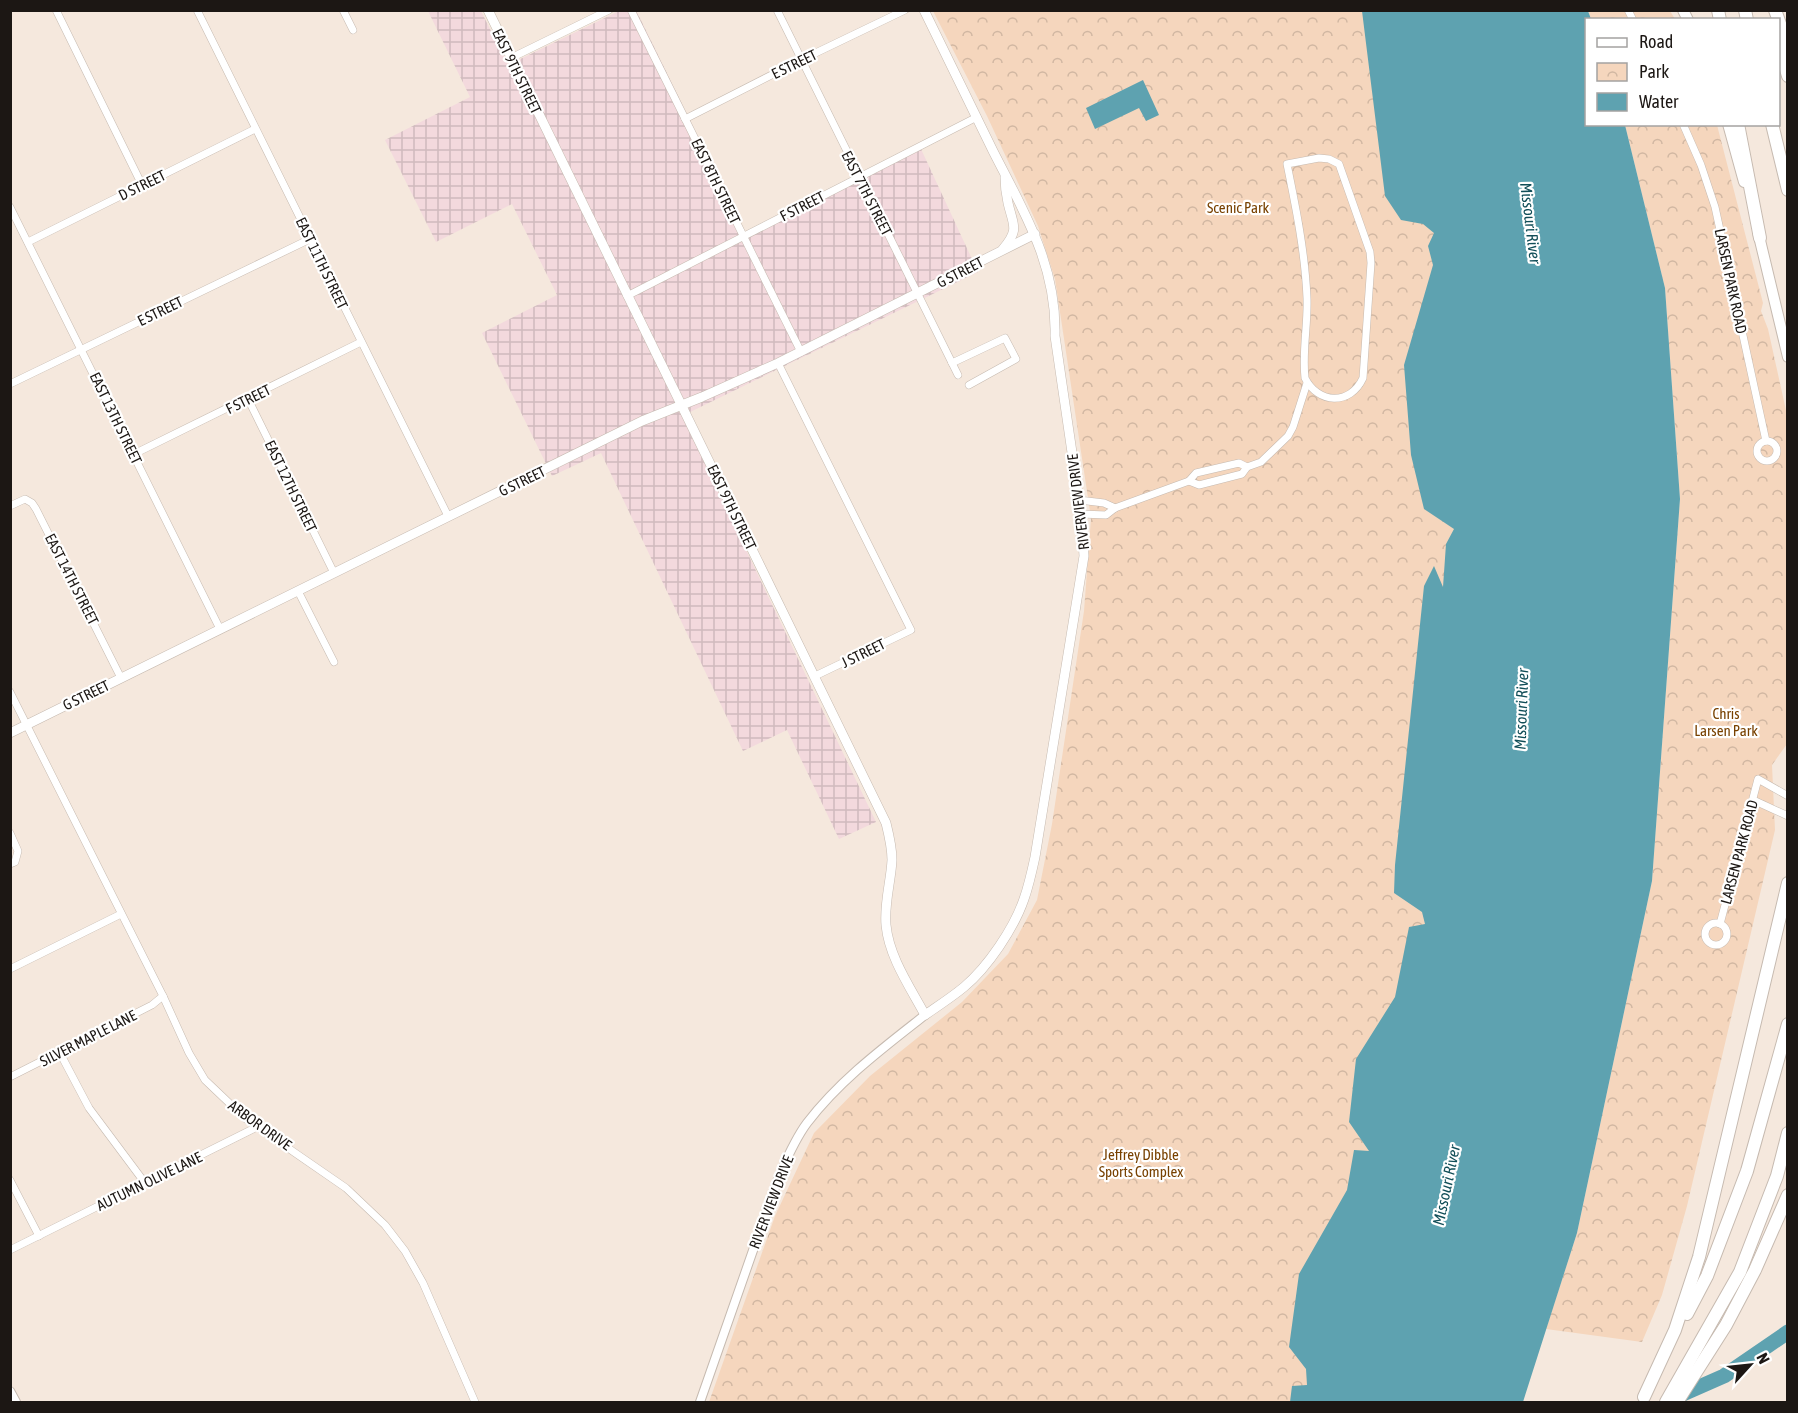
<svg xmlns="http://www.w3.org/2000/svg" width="1798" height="1413" font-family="'Asap Condensed',sans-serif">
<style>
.industrial{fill:url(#industrial-grid)}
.park{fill:url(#park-crowns)}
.water{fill:#5ea2b0}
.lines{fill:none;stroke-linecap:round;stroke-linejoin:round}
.river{stroke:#5ea2b0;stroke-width:15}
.minor-casing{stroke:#c6bab0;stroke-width:8}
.tertiary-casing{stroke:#c6bab0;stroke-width:10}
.secondary-casing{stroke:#c6bab0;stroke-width:10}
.primary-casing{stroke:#c6bab0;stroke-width:12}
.motorway-casing{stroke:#c6bab0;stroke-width:14}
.minor{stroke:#fff;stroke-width:7}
.tertiary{stroke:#fff;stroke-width:8}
.secondary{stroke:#fff;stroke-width:9}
.primary{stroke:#fff;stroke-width:10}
.motorway{stroke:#fff;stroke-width:12}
.labels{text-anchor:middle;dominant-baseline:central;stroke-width:4.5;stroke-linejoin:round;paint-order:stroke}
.street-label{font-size:15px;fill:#1c1714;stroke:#fff}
.park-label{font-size:15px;fill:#784100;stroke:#fff}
.water-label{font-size:16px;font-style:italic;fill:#114e58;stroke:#fff}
</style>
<defs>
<pattern id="industrial-grid" width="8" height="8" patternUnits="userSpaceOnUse" patternTransform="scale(1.5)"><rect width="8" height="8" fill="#f3d9dd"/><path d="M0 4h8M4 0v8" fill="none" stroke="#d0babd"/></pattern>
<pattern id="park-crowns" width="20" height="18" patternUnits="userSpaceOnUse" patternTransform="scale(1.5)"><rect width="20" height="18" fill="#f5d6bd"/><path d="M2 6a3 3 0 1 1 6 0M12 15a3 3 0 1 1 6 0" fill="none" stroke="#d1b7a2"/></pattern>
</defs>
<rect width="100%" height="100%" fill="#f5e8dd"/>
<polygon class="industrial" points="636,10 747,237 921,149 978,272 682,416 876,822 839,839 787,730 743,751 601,453 552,476 482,333 557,295 512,204 436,242 385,140 470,97 428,11 481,11 508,65 619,11"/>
<g class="park">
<polygon points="933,11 1399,11 1488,468 1435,896 1318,1402 709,1402 775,1216 814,1133 870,1076 962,1002 1008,954 1037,900 1052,824 1084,611 1091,518 1055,279 1038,226 987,116"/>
<polygon points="1588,11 1670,11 1675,19 1591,19"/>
<polygon points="1625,125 1717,125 1763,303 1761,311 1768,329 1787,415 1787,744 1772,765 1775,830 1687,1206 1662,1295 1642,1342 1546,1329 1577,1233 1652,881 1680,499 1665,288"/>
</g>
<g class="water">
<polygon points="1362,11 1588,11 1591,19 1586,20 1586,124 1625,125 1665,288 1680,499 1652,881 1577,1233 1523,1402 1290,1402 1292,1386 1307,1385 1306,1369 1289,1347 1299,1274 1347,1190 1354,1150 1369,1151 1349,1122 1356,1059 1395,997 1409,927 1425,924 1422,912 1394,893 1395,865 1424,586 1434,566 1443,587 1446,544 1454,529 1424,509 1411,455 1404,365 1433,265 1428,246 1434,233 1423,224 1401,220 1385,196"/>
<polygon points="1143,80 1159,115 1146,121 1139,108 1095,129 1086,108"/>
</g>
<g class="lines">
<polyline class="river" points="1674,1398 1724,1376 1788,1332"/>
<defs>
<g id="minor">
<polyline points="56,10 142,185"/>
<polyline points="197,10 448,516"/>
<polyline points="343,10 353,30"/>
<polyline points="631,10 801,352"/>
<polyline points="777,10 958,375"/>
<polyline points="1628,10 1633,20"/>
<polyline points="511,58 609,10"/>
<polyline points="685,119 801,60 905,10"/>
<polyline points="1683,124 1701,165 1715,207 1766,441"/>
<path d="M1319,158L1329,159L1339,164L1370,252L1371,263L1363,378C1350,406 1318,404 1305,378C1302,351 1308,325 1307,298C1305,252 1296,208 1287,164Z"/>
<polyline points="10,207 220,629"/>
<polyline points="28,242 255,129"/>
<polyline points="627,296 977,117"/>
<polyline points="778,363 911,630 815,676"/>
<polyline points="952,363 1005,338 1016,359 969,385"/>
<polyline points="10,384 310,239"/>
<polyline points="248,399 334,573"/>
<circle cx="1767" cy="451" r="10"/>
<polyline points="134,454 361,342"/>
<polyline points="1189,481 1199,485 1242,474 1247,467 1261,462 1288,436 1293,427 1307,383"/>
<polyline points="1079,500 1104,503 1115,508"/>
<polyline points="10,506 25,499 32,503 36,509 121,678"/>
<polyline points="1081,514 1106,515 1115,508 1189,481 1196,473 1239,463 1247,467"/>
<polyline points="298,591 334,662"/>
<polyline points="10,692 163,996 189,1053 205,1080 246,1119 346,1188 385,1225 405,1251 423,1283 475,1402"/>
<polyline points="1753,800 1788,816"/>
<polyline points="10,833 18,851 15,862 10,864"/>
<circle cx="1716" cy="934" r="11"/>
<polyline points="1720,924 1758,779 1788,796"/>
<polyline points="10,969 121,914"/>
<polyline points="60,1053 89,1108 145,1183"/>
<polyline points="10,1077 152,1005 163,996"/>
<polyline points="10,1180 39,1236"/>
<polyline points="10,1250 259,1126"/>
</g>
<g id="tertiary">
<polyline points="10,1391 16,1402"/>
<path d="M700,1402L779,1176C787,1158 795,1139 807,1123C840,1080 883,1048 925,1015"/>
</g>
<g id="secondary">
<path d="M488,10L886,823C889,835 892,847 892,860C891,881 884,903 886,925C889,957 910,987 925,1015C938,1006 952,997 964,987C988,967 1014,928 1024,899C1029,885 1032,871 1035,857L1084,556L1081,514L1055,336C1057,265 1024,212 993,151C970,104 947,57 924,10"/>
<path d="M1003,249C1020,229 1013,225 1008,203C1006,194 1005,186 1005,177"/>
<polyline points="10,733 642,421 702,397 778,363 1035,234"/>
</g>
<g id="primary">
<polyline points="1683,10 1688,20"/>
<polyline points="1728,124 1744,182"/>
<polyline points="1758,232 1788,357"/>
</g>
<g id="motorway">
<polyline points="1718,10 1720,20"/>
<polyline points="1745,10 1747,20"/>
<polyline points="1775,10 1788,46"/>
<polyline points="1778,42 1788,76"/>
<polyline points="1738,124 1760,238"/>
<polyline points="1772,124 1788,190"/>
<polyline points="1687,1314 1707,1276 1747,1171 1788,1024"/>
<polyline points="1644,1397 1675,1330 1699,1257 1788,883"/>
<polyline points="1666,1402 1740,1272 1777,1176 1788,1133"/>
<polyline points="1677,1402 1726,1325 1755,1270 1788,1195"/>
</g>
</defs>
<use href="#minor" class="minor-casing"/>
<use href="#tertiary" class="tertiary-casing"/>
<use href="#secondary" class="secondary-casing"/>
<use href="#primary" class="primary-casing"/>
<use href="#motorway" class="motorway-casing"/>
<use href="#minor" class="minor"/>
<use href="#tertiary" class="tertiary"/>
<use href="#secondary" class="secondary"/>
<use href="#primary" class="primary"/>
<use href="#motorway" class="motorway"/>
</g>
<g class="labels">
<g class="street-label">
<text transform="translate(794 64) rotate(-26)">E STREET</text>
<text transform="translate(517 71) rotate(64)">EAST 9TH STREET</text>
<text transform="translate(716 181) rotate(64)">EAST 8TH STREET</text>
<text transform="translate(142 185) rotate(-26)">D STREET</text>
<text transform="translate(867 193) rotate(63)">EAST 7TH STREET</text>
<text transform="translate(802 206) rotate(-27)">F STREET</text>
<text transform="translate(322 263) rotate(64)">EAST 11TH STREET</text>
<text transform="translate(960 272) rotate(-27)">G STREET</text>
<text transform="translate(1731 281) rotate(78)">LARSEN PARK ROAD</text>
<text transform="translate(160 311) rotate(-26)">E STREET</text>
<text transform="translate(248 399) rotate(-26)">F STREET</text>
<text transform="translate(116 418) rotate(64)">EAST 13TH STREET</text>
<text transform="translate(522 481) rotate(-26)">G STREET</text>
<text transform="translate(291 486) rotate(64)">EAST 12TH STREET</text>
<text transform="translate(1078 502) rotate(-97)">RIVERVIEW DRIVE</text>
<text transform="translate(732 507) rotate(64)">EAST 9TH STREET</text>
<text transform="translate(72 579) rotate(63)">EAST 14TH STREET</text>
<text transform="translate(863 653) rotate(-26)">J STREET</text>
<text transform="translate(86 695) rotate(-26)">G STREET</text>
<text transform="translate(1739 852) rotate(-75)">LARSEN PARK ROAD</text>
<text transform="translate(88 1038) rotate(-27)">SILVER MAPLE LANE</text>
<text transform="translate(260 1125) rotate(36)">ARBOR DRIVE</text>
<text transform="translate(149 1181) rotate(-26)">AUTUMN OLIVE LANE</text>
<text transform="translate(771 1202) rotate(-69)">RIVER VIEW DRIVE</text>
</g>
<g class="park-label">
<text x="1238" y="207">Scenic Park</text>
<text x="1726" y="713">Chris<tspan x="1726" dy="17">Larsen Park</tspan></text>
<text x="1141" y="1154">Jeffrey Dibble<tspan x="1141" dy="17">Sports Complex</tspan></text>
</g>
<g class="water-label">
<text transform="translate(1531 223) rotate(83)">Missouri River</text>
<text transform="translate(1521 709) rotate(-88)">Missouri River</text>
<text transform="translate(1446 1185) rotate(-78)">Missouri River</text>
</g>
</g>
<rect width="1798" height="1413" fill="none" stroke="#1c1714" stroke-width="24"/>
<rect x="1585" y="18" width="195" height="108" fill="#ffffff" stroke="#a4a2a1" stroke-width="1.5"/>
<rect x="1597" y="38" width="30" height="9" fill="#ffffff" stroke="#a4a2a1" stroke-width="1.5"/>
<text x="1639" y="48" font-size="18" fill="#1c1714">Road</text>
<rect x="1597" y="63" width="30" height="18" fill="url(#park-crowns)" stroke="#a4a2a1" stroke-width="1.5"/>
<text x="1639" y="78" font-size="18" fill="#1c1714">Park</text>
<rect x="1597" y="93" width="30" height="18" fill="#5ea2b0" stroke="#a4a2a1" stroke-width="1.5"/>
<text x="1639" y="108" font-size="18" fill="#1c1714">Water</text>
<g transform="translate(1750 1365) rotate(63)" stroke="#ffffff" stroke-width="4.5" paint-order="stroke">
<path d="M0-4.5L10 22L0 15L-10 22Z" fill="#1c1714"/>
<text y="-9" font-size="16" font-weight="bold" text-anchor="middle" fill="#1c1714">N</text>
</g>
</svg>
